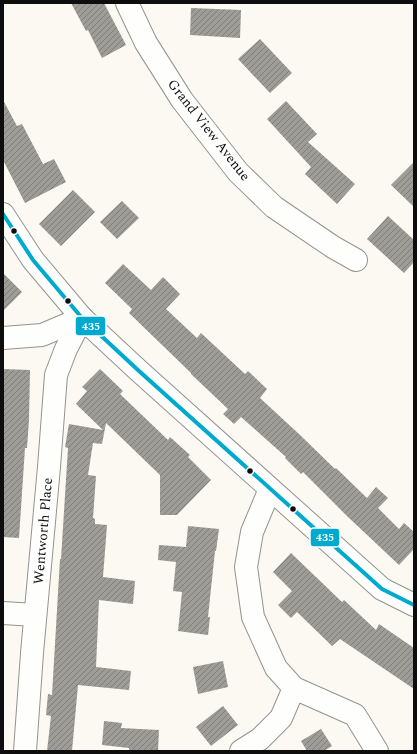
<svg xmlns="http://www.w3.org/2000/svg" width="417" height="754" font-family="Spectral,serif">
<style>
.building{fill:url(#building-hatch)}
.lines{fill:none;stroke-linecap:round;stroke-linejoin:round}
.minor-casing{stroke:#949390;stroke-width:24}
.minor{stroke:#fefefd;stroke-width:22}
.bus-1-casing{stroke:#fff;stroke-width:7}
.bus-1{stroke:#00a9ce;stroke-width:4}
.bus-dot{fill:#0d0d0d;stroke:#fff;stroke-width:1.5}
.labels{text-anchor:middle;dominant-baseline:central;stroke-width:4;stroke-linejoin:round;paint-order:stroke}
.street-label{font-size:14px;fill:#0d0d0d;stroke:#fff}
.line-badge{stroke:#fff;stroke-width:1.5}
.badge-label{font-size:11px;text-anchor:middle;font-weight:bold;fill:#fff}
</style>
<defs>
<pattern id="building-hatch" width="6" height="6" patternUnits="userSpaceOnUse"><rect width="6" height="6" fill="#9e9c97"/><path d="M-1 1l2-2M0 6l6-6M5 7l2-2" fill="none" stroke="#7f7e7a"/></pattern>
</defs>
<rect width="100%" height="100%" fill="#fbf9f1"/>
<g class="building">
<polygon points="71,3 104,3 126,45 102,58 88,30 86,31"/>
<polygon points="191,8 241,10 240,38 190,35"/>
<polygon points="260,39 292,73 270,93 238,59"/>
<polygon points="3,100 17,126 22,124 43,164 54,159 66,182 25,203 3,160"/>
<polygon points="286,101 317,134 308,142 355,184 337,204 305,174 311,167 267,119"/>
<polygon points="414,162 414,207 391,185"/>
<polygon points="73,190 95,212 61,246 39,224"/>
<polygon points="122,201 139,218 117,239 100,222"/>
<polygon points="388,216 414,240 414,262 404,273 367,239"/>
<polygon points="123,264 151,290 163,277 180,294 166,309 197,338 201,333 245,374 248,371 267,389 260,398 299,434 335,469 336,468 367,498 376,487 388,498 378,508 399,529 404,523 414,532 414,549 399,565 348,517 303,472 301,474 285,458 286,457 241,417 234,424 223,414 228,409 191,374 191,373 129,313 132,309 105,283"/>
<polygon points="3,273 22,292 3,311"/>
<polygon points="3,369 30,370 29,420 27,448 25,448 19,538 3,537"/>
<polygon points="100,369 123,391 120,394 168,440 170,437 190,455 188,457 211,480 177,515 160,515 160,475 106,423 102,444 93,443 88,475 96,476 93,518 95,519 95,524 107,525 103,577 135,581 133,604 99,600 96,667 131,671 129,690 78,685 72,751 47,751 51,716 46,715 48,694 52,695 60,559 61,559 68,448 65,447 69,424 103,430 76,404 87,391 82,387"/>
<polygon points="188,526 219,529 216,551 215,551 208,617 210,617 208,635 178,631 182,592 173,591 176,562 158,560 159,545 186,547"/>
<polygon points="291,553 342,602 344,600 376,630 379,624 414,648 414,689 340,639 332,646 297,612 291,618 278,605 292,591 273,572"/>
<polygon points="223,661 228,687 198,694 193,667"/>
<polygon points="223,706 238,725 211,746 196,727"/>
<polygon points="104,721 122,723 121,728 159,730 158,751 129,751 129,748 102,745"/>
<polygon points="321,729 332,746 324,751 307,751 301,741"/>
</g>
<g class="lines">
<defs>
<g id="minor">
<polyline points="127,3 146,43 182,100 238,172 274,207 333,247 356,260"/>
<polyline points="3,214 33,260 82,318 139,371 382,589 414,605"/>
<polyline points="3,338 42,335 82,318"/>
<polyline points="270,489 252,532 246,567 253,617 276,668 294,688 355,715 377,751"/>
<polyline points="3,613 35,615"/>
<polyline points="25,751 32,653 49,467 56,375 66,349 82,318"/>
<polyline points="241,751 260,739 281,718 294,688"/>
</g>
</defs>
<use href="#minor" class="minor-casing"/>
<use href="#minor" class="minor"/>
<defs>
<polyline id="bus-1" points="3,214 33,260 82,318 139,371 382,589 414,605"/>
</defs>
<use href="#bus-1" class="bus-1-casing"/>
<use href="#bus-1" class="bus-1"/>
</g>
<g class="bus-dot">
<circle cx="14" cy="231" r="3.5"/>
<circle cx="68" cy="301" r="3.5"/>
<circle cx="250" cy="471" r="3.5"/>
<circle cx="293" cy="509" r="3.5"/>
</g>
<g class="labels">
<g class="street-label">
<text transform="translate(209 130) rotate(52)">Grand View Avenue</text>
<text transform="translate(43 531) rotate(-85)">Wentworth Place</text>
</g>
</g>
<g class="line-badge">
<rect x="75" y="316" width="31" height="20" rx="4" fill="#00a9ce"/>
<rect x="310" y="528" width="30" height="19" rx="4" fill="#00a9ce"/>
</g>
<g class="badge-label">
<text x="91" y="330">435</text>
<text x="325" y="541">435</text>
</g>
<rect width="417" height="754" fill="none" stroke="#0d0d0d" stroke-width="8"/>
</svg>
